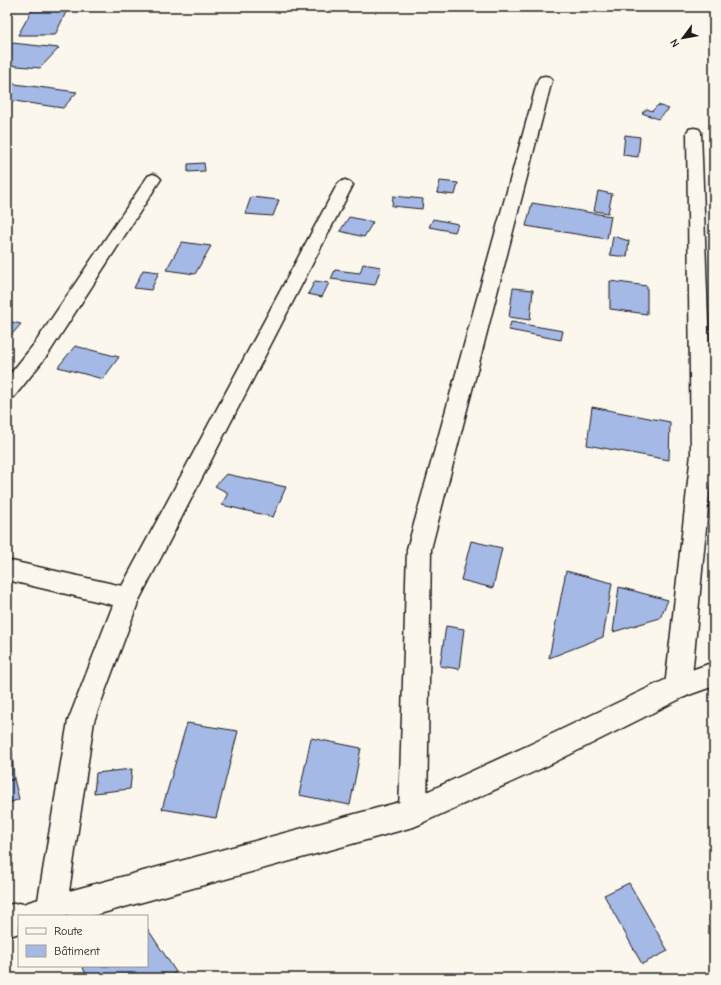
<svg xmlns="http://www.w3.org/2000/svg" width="721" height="985" font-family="'Comic Neue',sans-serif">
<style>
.building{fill:#a5b9e7;stroke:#1c1c1c}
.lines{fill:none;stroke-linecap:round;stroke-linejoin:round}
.minor-casing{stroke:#1c1c1c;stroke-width:3}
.tertiary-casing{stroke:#1c1c1c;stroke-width:3}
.minor{fill:#fbf7ec;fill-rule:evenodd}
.tertiary{fill:#fbf7ec;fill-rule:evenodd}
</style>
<rect width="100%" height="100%" fill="#fbf7ec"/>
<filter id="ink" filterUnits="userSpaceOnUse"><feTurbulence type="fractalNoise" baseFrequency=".025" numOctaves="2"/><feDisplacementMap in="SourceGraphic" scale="8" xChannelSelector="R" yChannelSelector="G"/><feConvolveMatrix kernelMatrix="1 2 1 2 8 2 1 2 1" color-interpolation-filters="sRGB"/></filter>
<g filter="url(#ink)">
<g class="building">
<polygon points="32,10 67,10 55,35 18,35"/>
<polygon points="12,43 59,48 40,68 7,65 7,48"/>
<polygon points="7,83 77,92 63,108 7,100"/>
<polygon points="658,105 669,109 658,119 642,113 647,109 652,111"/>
<polygon points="625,135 640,137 638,157 623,155"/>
<polygon points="204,163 205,171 188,172 188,164"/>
<polygon points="440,181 458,183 455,195 437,193"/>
<polygon points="598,191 612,194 608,213 594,211"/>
<polygon points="393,196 423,199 422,209 392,206"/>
<polygon points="251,197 279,200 273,216 245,214"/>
<polygon points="532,203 611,216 607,239 526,226"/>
<polygon points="349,217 373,222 364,237 340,231"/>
<polygon points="433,219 458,224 455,232 429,227"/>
<polygon points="613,236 629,241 627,257 610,255"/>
<polygon points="182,242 211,246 195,274 166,270"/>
<polygon points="363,264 381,267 375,285 331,279 335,270 360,273"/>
<polygon points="143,270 159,272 151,290 134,288"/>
<polygon points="315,281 329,283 322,297 308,294"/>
<polygon points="610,281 647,286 647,314 610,309"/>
<polygon points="513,288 533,290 530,320 509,317"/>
<polygon points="7,321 21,324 7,340"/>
<polygon points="511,322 563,331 561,340 509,330"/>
<polygon points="75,346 119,357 103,379 58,367"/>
<polygon points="592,407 670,422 669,460 587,445"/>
<polygon points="226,474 286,487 273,517 222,505 228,493 215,486"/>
<polygon points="471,541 502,548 493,588 461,580"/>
<polygon points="566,571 612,583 603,637 549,658"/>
<polygon points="619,587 668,600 660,618 613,632"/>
<polygon points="446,626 464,629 459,669 440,666"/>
<polygon points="187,723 238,731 216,818 162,809"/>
<polygon points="311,738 361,748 350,805 299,795"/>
<polygon points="12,750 14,779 7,781 7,751"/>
<polygon points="132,769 130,789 94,793 96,773"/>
<polygon points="14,779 19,799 7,804 7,782"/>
<polygon points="629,883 668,951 642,964 604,895"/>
<polygon points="147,928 176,972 169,978 88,978 82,966 147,966"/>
</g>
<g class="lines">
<defs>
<g id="minor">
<polygon points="545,76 550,77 552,80 431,549 427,813 423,823 413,827 403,823 399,813 407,549 538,80 540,77"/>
<polygon points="694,128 699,129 701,132 713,454 691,687 687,696 678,699 669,696 665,687 691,454 687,132 689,129"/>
<polygon points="153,174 158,176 161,179 49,353 14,397 7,399 7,378 35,343 148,176"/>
<polygon points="345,180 350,182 353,185 139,600 94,721 66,912 65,916 37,916 36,912 68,721 113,605 7,580 7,560 122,586 337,185 340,182"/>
</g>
<polygon id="tertiary" points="714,662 714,686 686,696 549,765 413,827 92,916 19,916 19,933 7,937 7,905 19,903 23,904 32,901 411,799 529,745 669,678"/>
</defs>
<use href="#minor" class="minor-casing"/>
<use href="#tertiary" class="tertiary-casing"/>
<use href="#minor" class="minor"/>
<use href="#tertiary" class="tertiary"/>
</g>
</g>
<rect width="721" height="985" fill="none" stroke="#fbf7ec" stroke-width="24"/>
<rect x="12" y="12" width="697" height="961" fill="none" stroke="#1c1c1c" stroke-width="1.5" filter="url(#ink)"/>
<rect x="18" y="915" width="130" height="52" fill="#fbf7ec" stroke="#a29f99"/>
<rect x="26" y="928" width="20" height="6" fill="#fbf7ec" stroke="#a29f99"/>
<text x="54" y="935" font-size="12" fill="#1c1c1c">Route</text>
<rect x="26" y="945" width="20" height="12" fill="#a5b9e7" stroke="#a29f99"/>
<text x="54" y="955" font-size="12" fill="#1c1c1c">Bâtiment</text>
<g transform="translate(683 38) rotate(238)" stroke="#fbf7ec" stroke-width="3" paint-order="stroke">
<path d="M0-3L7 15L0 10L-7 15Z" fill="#1c1c1c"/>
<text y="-6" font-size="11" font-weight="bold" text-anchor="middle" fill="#1c1c1c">N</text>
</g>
</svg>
